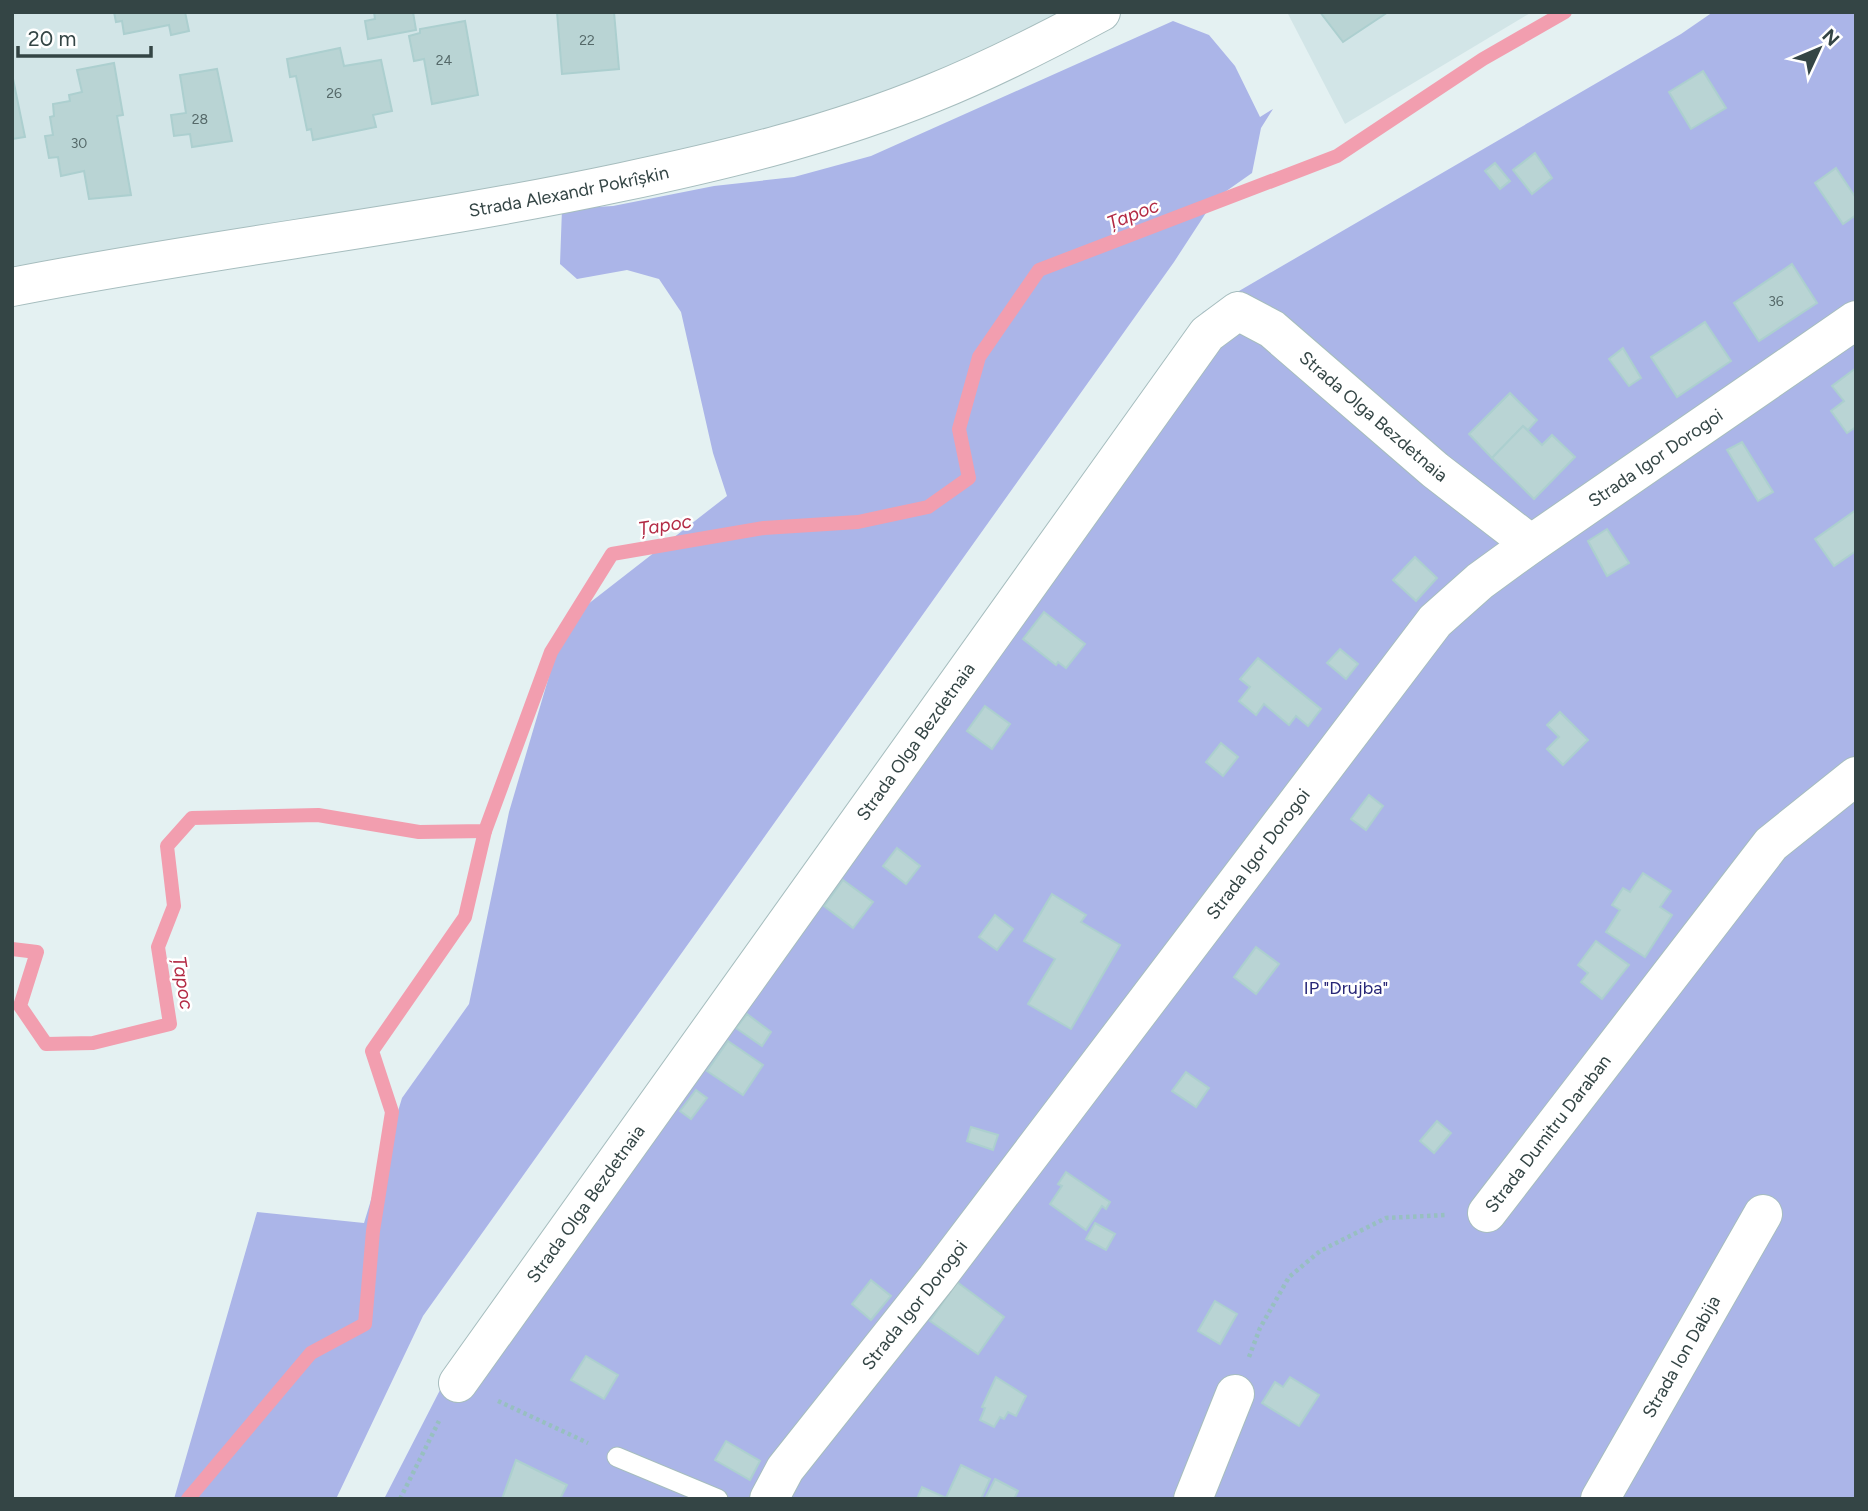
<svg xmlns="http://www.w3.org/2000/svg" width="1868" height="1511" font-family="Figtree,sans-serif">
<style>
.residential{fill:#d2e5e7}
.green{fill:#abb5e8}
.lines{fill:none;stroke-linecap:round;stroke-linejoin:round}
.stream{stroke:#f29eaf;stroke-width:14}
.building{fill:#b9d4d4;stroke:#accfcf;stroke-width:2}
.lane-casing{stroke:#a6bdbe;stroke-width:21}
.street-casing{stroke:#a6bdbe;stroke-width:40}
.path{stroke:#97bfc0;stroke-width:4.5;stroke-dasharray:3.5 3.5;stroke-linecap:butt}
.lane{stroke:#fff;stroke-width:19}
.street{stroke:#fff;stroke-width:38}
.labels{text-anchor:middle;dominant-baseline:central;stroke-width:5;stroke-linejoin:round;paint-order:stroke}
.number-label{font-size:14px;fill:#556969}
.street-label{font-size:18px;fill:#344545;stroke:#fff}
.park-label{font-size:18px;fill:#272677;stroke:#fff}
.water-label{font-size:19px;font-style:italic;fill:#b32b45;stroke:#fff}
</style>
<rect width="100%" height="100%" fill="#e4f1f2"/>
<g class="residential">
<polygon points="12,12 1090,12 933,93 12,303"/>
<polygon points="1287,12 1532,12 1345,124"/>
</g>
<g class="green">
<polygon points="1713,12 1856,12 1856,1499 384,1499 457,1357 1203,312 1681,34"/>
<polygon points="1173,21 1209,35 1235,66 1260,117 1273,109 1261,128 1252,173 1215,199 1174,262 423,1316 336,1499 174,1499 257,1212 364,1223 402,1098 469,1004 509,812 565,622 727,496 713,453 681,312 659,279 627,270 577,279 560,264 562,209 613,206 714,186 794,177 871,156"/>
</g>
<g class="lines">
<g class="stream">
<polyline points="12,949 37,952 20,1006 46,1044 93,1043 170,1024 158,947 174,906 167,846 192,818 318,815 419,832 485,831 551,652 612,554 764,528 858,522 928,507 969,478 959,429 979,357 1039,270 1337,156 1483,59 1565,12"/>
<polyline points="188,1499 311,1353 365,1324 373,1231 392,1112 372,1051 465,917 485,831"/>
</g>
</g>
<g class="building">
<polygon points="114,12 185,12 189,31 171,35 169,25 124,34 122,21 116,22"/>
<polygon points="374,12 413,12 416,30 368,39 365,21 375,19"/>
<polygon points="557,12 614,12 619,69 562,74"/>
<polygon points="1320,12 1388,12 1343,42"/>
<polygon points="465,21 478,95 432,104 424,59 414,61 409,36 420,33 420,29"/>
<polygon points="340,48 344,66 381,60 392,111 373,115 376,127 313,140 311,129 307,130 296,76 290,77 287,59"/>
<polygon points="114,63 123,115 117,116 131,195 89,199 84,171 61,176 58,157 49,158 45,136 53,135 50,117 54,116 53,104 70,101 69,95 82,92 77,70"/>
<polygon points="217,69 232,141 192,147 190,134 174,136 171,115 186,113 180,75"/>
<polygon points="1703,71 1726,108 1691,129 1669,92"/>
<polygon points="12,74 25,137 12,139"/>
<polygon points="1535,153 1552,178 1532,194 1513,170"/>
<polygon points="1495,163 1510,181 1500,189 1485,171"/>
<polygon points="1836,168 1856,198 1856,215 1843,224 1815,183"/>
<polygon points="1792,264 1817,303 1759,341 1734,303"/>
<polygon points="1705,322 1731,361 1677,397 1651,357"/>
<polygon points="1623,348 1641,378 1629,386 1609,359"/>
<polygon points="1856,368 1856,427 1847,433 1831,411 1844,401 1832,386"/>
<polygon points="1510,393 1537,420 1528,430 1523,426 1492,458 1469,434"/>
<polygon points="1523,426 1542,445 1552,435 1575,457 1534,499 1492,458"/>
<polygon points="1742,442 1773,492 1758,501 1727,450"/>
<polygon points="1856,510 1856,551 1834,566 1815,539"/>
<polygon points="1607,529 1629,563 1607,576 1588,541"/>
<polygon points="1415,557 1437,578 1416,601 1393,580"/>
<polygon points="1044,612 1085,644 1066,668 1058,662 1056,665 1023,639"/>
<polygon points="1340,649 1358,664 1346,679 1327,663"/>
<polygon points="1258,658 1321,709 1308,726 1296,716 1289,725 1264,704 1256,715 1239,701 1250,687 1240,679"/>
<polygon points="985,706 1010,724 992,749 967,731"/>
<polygon points="1560,712 1588,740 1563,765 1547,749 1559,737 1547,725"/>
<polygon points="1221,743 1238,757 1223,776 1206,762"/>
<polygon points="1369,795 1383,806 1366,830 1351,819"/>
<polygon points="897,848 920,866 906,884 883,866"/>
<polygon points="1643,873 1671,891 1660,907 1672,915 1645,957 1606,932 1620,910 1612,905 1623,888 1630,892"/>
<polygon points="843,880 873,902 853,928 824,906"/>
<polygon points="1052,894 1086,915 1081,922 1120,945 1071,1029 1028,1004 1055,959 1024,941"/>
<polygon points="995,915 1013,929 997,950 979,937"/>
<polygon points="1596,941 1629,965 1602,999 1581,982 1588,973 1578,965"/>
<polygon points="1256,947 1279,964 1256,994 1234,977"/>
<polygon points="747,1014 771,1032 762,1046 736,1028"/>
<polygon points="728,1041 763,1065 743,1095 707,1071"/>
<polygon points="1186,1072 1209,1088 1196,1107 1172,1091"/>
<polygon points="696,1090 707,1098 691,1119 680,1111"/>
<polygon points="1437,1121 1451,1133 1434,1153 1420,1141"/>
<polygon points="971,1127 998,1135 993,1150 967,1141"/>
<polygon points="1066,1172 1110,1202 1106,1209 1102,1206 1086,1230 1050,1204 1062,1186 1058,1184"/>
<polygon points="1095,1223 1115,1234 1106,1250 1086,1239"/>
<polygon points="871,1280 891,1296 871,1320 852,1304"/>
<polygon points="957,1282 1004,1317 978,1354 930,1321"/>
<polygon points="1215,1301 1237,1314 1220,1344 1198,1331"/>
<polygon points="586,1356 618,1375 604,1399 571,1380"/>
<polygon points="996,1377 1026,1396 1016,1416 1008,1412 1004,1419 1000,1417 994,1427 980,1420 985,1408 982,1407"/>
<polygon points="1290,1377 1319,1395 1299,1426 1262,1403 1275,1382 1283,1387"/>
<polygon points="726,1441 760,1461 750,1480 715,1460"/>
<polygon points="516,1460 567,1485 560,1499 502,1499"/>
<polygon points="961,1465 990,1479 981,1499 917,1499 922,1487 946,1498"/>
<polygon points="995,1479 1018,1491 1014,1499 985,1499"/>
</g>
<g class="lines">
<defs>
<polyline id="lane" points="617,1457 718,1499"/>
<g id="street">
<path id="s1" d="M12,287C215,247 420,225 622,182C727,160 833,134 933,93C990,70 1047,41 1101,12"/>
<path id="s2" d="M1487,1213L1771,844L1856,776"/>
<path id="s3" d="M458,1383L1207,334L1238,311L1272,329L1435,470L1531,544"/>
<path id="s4" d="M769,1499L785,1469L936,1279L1435,621L1480,581L1531,544L1856,320"/>
<polyline points="1193,1499 1235,1394"/>
<path id="s5" d="M1600,1499L1763,1214"/>
</g>
</defs>
<use href="#lane" class="lane-casing"/>
<use href="#street" class="street-casing"/>
<g class="path">
<polyline points="1249,1357 1260,1328 1289,1277 1320,1251 1386,1218 1446,1215"/>
<polyline points="498,1401 588,1443"/>
<polyline points="400,1499 439,1421"/>
</g>
<use href="#lane" class="lane"/>
<use href="#street" class="street"/>
</g>
<g class="labels">
<g class="number-label">
<text x="587" y="40">22</text>
<text x="444" y="60">24</text>
<text x="334" y="93">26</text>
<text x="200" y="119">28</text>
<text x="79" y="143">30</text>
<text x="1776" y="301">36</text>
</g>
<g class="street-label">
<text stroke="none"><textPath href="#s1" startOffset="565">Strada Alexandr Pokrîșkin</textPath></text>
<text stroke="none"><textPath href="#s3" startOffset="1500">Strada Olga Bezdetnaia</textPath></text>
<text stroke="none"><textPath href="#s4" startOffset="1377">Strada Igor Dorogoi</textPath></text>
<text stroke="none"><textPath href="#s3" startOffset="788">Strada Olga Bezdetnaia</textPath></text>
<text stroke="none"><textPath href="#s4" startOffset="810">Strada Igor Dorogoi</textPath></text>
<text stroke="none"><textPath href="#s2" startOffset="100">Strada Dumitru Daraban</textPath></text>
<text stroke="none"><textPath href="#s3" startOffset="220">Strada Olga Bezdetnaia</textPath></text>
<text stroke="none"><textPath href="#s4" startOffset="243">Strada Igor Dorogoi</textPath></text>
<text stroke="none"><textPath href="#s5" startOffset="164">Strada Ion Dabija</textPath></text>
</g>
<g class="park-label">
<text x="1346" y="988">IP "Drujba"</text>
</g>
<g class="water-label">
<text transform="translate(1133 214) rotate(-21)">Țapoc</text>
<text transform="translate(665 525) rotate(-9)">Țapoc</text>
<text transform="translate(183 983) rotate(81)">Țapoc</text>
</g>
</g>
<rect width="1868" height="1511" fill="none" stroke="#344545" stroke-width="28"/>
<g transform="translate(1819 49) rotate(46)" stroke="#ffffff" stroke-width="5" paint-order="stroke">
<path d="M0-5L12 26L0 18L-12 26Z" fill="#344545"/>
<text y="-10" font-size="19" font-weight="bold" text-anchor="middle" fill="#344545">N</text>
</g>
<path d="M18 46v10h133v-10" fill="none" stroke="#344545" stroke-width="3.5"/>
<text x="28" y="46" font-size="21" fill="#344545" stroke="#ffffff" stroke-width="5" paint-order="stroke">20 m</text>
</svg>
